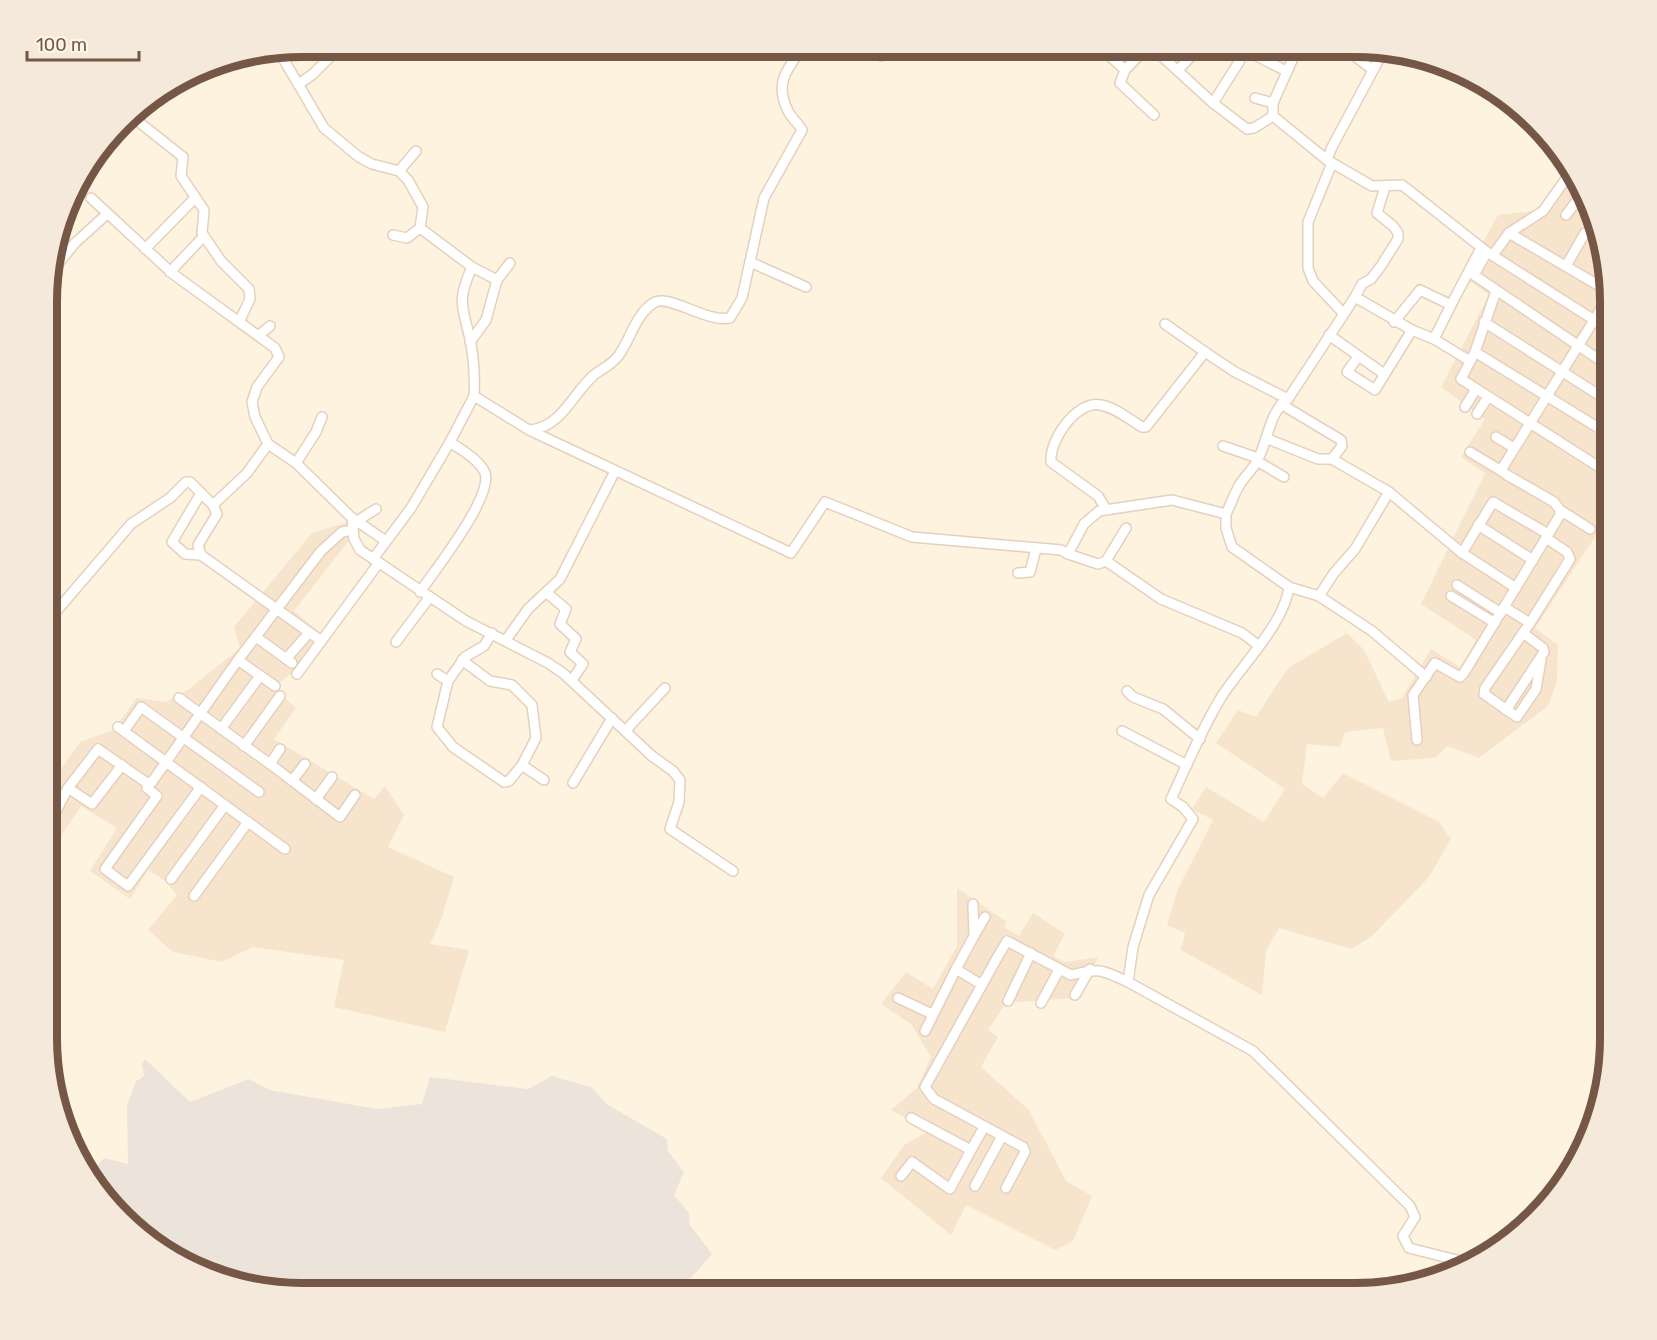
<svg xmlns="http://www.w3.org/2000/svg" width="1657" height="1340" font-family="Rubik,sans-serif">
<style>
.residential{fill:#f6e4cd}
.industrial{fill:#ece4db}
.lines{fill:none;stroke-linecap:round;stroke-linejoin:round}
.minor-casing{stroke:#e5d0be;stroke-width:12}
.minor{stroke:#fff;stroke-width:9}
.rim{fill:none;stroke:#765745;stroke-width:8}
</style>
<rect width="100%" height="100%" fill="#fef3df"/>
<g class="residential">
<polygon points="1572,176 1591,204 1610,302 1610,522 1603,525 1535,628 1558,645 1557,682 1548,706 1479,758 1448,746 1435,758 1391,761 1383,728 1345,732 1340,747 1307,744 1302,784 1323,798 1343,773 1439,822 1451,839 1429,877 1373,935 1352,949 1279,928 1266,951 1262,995 1181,950 1185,933 1167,925 1178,889 1213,820 1192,809 1206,787 1264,822 1285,789 1216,743 1238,710 1256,717 1288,668 1347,633 1364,650 1389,702 1402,698 1431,649 1460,667 1476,640 1421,604 1485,473 1461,457 1485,419 1441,387 1489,295 1464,277 1498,215 1548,209"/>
<polygon points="358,519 357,530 294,611 324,636 300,665 274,688 296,708 274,739 374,799 385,786 404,815 388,847 454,877 441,920 430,944 469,950 445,1032 334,1007 344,960 253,947 222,962 173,952 148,930 177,895 165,881 148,870 130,899 90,871 117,828 81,806 57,842 48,837 48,768 59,772 80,742 113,730 137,698 166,702 189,689 240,648 234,627 312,533"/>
<polygon points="957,888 1007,922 1004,927 1019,936 1033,913 1065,934 1053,956 1065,962 1099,957 1074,998 1006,1003 988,1030 998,1037 981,1067 1029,1110 1066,1181 1092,1196 1073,1241 1055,1250 966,1205 951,1235 881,1178 905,1144 930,1131 891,1110 917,1088 931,1057 911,1024 881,1004 906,972 933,989 957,946"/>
</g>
<polygon class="industrial" points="145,1059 190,1102 249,1079 270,1090 377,1109 422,1104 430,1077 528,1089 552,1076 591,1087 608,1105 667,1139 668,1151 684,1172 674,1195 689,1213 690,1225 712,1254 678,1293 286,1293 204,1274 122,1219 90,1175 104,1158 128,1164 127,1105 136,1081 144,1076 142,1064"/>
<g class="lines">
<defs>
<g id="minor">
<polyline points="420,47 425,47"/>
<polyline points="864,47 881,56 892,47"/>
<polyline points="1100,47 1125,70 1146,48 1155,50 1213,103 1247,129 1254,128 1273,116 1273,103 1298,47"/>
<polyline points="1230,47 1243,49 1286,71"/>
<polyline points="1343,47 1373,70"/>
<path d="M278,50L324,128L359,157L372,164L399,171L408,180L423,207L420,228L472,267C455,304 464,308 471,344C474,361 475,378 474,396L529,430L791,553L825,502L912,537L1061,550L1068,554L1084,524L1099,511L1172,500L1226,514C1231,504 1234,494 1240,484C1245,476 1253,469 1257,461C1269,440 1268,413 1288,399L1355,297L1412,330L1375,390L1347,372L1358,357"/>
<polyline points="1125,70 1120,83 1154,115"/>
<polyline points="1178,70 1200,47"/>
<polyline points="299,84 313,74 340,47"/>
<polyline points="1255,98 1273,103"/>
<polyline points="1213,103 1239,62 1245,47"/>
<polyline points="130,115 183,157 181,176 204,210 202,233 221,261 249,289 250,299 240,320"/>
<polyline points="1273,116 1327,160 1372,186 1402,185 1406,188 1487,252 1610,330"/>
<polyline points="1327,160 1332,147 1384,50"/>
<polyline points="1332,163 1308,222 1308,268 1313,281 1343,313"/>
<polyline points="399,171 416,151"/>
<polyline points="91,198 173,274 275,348 279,357 257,387 252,402 255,417 268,444 296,463 352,518 354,539 360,550 466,621 548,663 564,674 652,756 673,771 680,780 679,802 670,829 733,871"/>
<polyline points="1566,215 1583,193"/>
<polyline points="1593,229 1595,226"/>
<polyline points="1509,233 1543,211 1570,173"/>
<polyline points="393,235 407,238 420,228"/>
<polyline points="145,249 195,198"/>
<polyline points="1487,252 1474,275 1610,367"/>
<polyline points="1493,255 1509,233 1608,291"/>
<polyline points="750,262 806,287"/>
<polyline points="1566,266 1585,233"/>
<polyline points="472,267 497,280 510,263"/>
<polyline points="170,272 204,236"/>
<polyline points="49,275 75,243 107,214"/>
<polyline points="1496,291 1475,352 1610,435"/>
<polyline points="1355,297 1362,284 1371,279 1381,266 1398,239 1398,233 1393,226 1377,213 1385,187"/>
<polyline points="1394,322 1420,290 1451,305 1481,248"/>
<polyline points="1484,322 1610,402"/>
<polyline points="1165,324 1205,352"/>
<polyline points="1412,330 1434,339 1470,361"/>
<polyline points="259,335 270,326"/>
<polyline points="1329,335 1384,374"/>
<polyline points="1434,339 1451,305"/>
<polyline points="470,342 486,320 497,280"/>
<polyline points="1475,352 1461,379 1610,474"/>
<polyline points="1281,404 1341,440 1342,446 1332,459"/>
<polyline points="1465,407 1476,389"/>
<polyline points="1477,414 1488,397"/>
<path d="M530,430C562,427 572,394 594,375C603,368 612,365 619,355C631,338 636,313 655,302C670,295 708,323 730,318L742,298L764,198L802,130C799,124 792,119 788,111C774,83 787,69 803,47"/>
<polyline points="1496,437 1514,448"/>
<polyline points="1268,439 1318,459 1332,459 1389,492 1462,553 1516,588"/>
<polyline points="1223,446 1258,458"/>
<polyline points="1470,452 1503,472"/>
<polyline points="1257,461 1284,477"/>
<polyline points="296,463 316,432 322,417"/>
<polyline points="201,493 172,542 185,554 201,555"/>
<polyline points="213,505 217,514 198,545 201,555 320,640"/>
<path d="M1106,509L1098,496L1051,462C1049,441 1076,400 1101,405C1116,408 1129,419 1142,427H1146L1205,352L1235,372L1288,399"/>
<polyline points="1560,510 1590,529"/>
<polyline points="1226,514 1226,528 1232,547 1289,587 1319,596 1334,573 1355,549 1389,492"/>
<polyline points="352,518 386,541"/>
<polyline points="357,521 376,509"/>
<polyline points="1478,525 1533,560"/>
<polyline points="1462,553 1493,502 1548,534"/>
<polyline points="1068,554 1098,564 1106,561 1126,528"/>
<polyline points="373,559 411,508 450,442 474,396"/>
<polyline points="1106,561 1161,599 1242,633 1258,645"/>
<polyline points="1018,573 1030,572 1036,549"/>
<polyline points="1457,585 1501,613"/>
<path d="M1289,587C1284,624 1242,665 1222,696C1202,728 1187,765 1171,799L1183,807L1193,819L1149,895L1133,947L1128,982L1253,1051L1410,1206L1415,1217L1403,1236L1409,1248L1469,1263"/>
<path d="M420,592C435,570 493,497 485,473C480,460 461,450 450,442"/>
<polyline points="547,593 566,609 560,624 576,639 570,652 583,664 572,680"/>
<polyline points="1319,596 1372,631 1426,677"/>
<polyline points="1451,596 1495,623"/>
<polyline points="1504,607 1530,623 1570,559 1567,552 1546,538"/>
<polyline points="48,621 131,524 170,498 186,482 190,482 213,505 247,473 268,444"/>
<polyline points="1530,623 1485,688 1484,694 1517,717 1536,689 1541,660"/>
<polyline points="256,637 292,663"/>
<polyline points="506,640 528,609 560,579 615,471"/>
<polyline points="396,642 429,598"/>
<polyline points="286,659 307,635"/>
<polyline points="238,660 275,686"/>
<polyline points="462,660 490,681 512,685 532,705 536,738 522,765"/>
<polyline points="297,674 378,564"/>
<polyline points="437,674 448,681 465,657 484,646 492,633"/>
<polyline points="448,681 437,727 453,747 504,782 509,781 522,765 544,780"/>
<polyline points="1127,691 1133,697 1163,709 1200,739"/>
<polyline points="179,698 270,764 280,749"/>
<polyline points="1506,710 1544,652 1543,648 1523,633"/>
<polyline points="118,727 285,849"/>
<polyline points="221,729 260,676"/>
<polyline points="626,730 665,688"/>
<polyline points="124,731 141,707 259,792"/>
<polyline points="1122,731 1187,765"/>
<polyline points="1417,740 1413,695 1435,663 1460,677 1464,673 1560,515 1560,510 1554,502 1507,475 1503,472 1503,467 1609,296"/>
<polyline points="244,746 280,696"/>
<polyline points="270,764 340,817 355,795"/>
<polyline points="292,781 305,764"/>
<polyline points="573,783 612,718"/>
<polyline points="150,784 147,788 157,796 105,869 128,886 201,787"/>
<polyline points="68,788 92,804 122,765"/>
<polyline points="316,799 332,777"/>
<polyline points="48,816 53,817 68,788 98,749 147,783 152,782 238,660 321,551 342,532 353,530"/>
<polyline points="171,879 225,805"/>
<polyline points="194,896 248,822"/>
<polyline points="975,934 985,917"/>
<polyline points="956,969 974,936 973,904"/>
<polyline points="1075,995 1090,969"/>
<polyline points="898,998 932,1014"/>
<polyline points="1008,1001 1031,953"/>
<polyline points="1041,1003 1059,970"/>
<polyline points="925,1031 956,969 982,985"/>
<polyline points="911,1118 971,1150 984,1127"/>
<polyline points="901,1176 912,1162 950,1189 971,1150"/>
<polyline points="975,1186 1002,1136"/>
<path d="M1006,1188L1025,1152L1023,1147L934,1099L925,1087L997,958L1007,941L1071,975C1100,968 1101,969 1128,982"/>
</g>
</defs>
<use href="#minor" class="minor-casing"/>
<use href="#minor" class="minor"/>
</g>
<path d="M0 0H1657V1340H0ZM302 57H1355A245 245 0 0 1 1600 302V1038A245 245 0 0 1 1355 1283H302A245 245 0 0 1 57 1038V302A245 245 0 0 1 302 57Z" fill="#f4e9da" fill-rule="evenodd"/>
<path class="rim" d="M302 57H1355A245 245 0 0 1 1600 302V1038A245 245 0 0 1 1355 1283H302A245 245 0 0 1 57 1038V302A245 245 0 0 1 302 57Z"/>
<path d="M27 51v9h112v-9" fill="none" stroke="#765745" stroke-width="3"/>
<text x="36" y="51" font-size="18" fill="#765745" stroke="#fff6e7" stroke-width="4.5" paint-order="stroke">100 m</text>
</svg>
